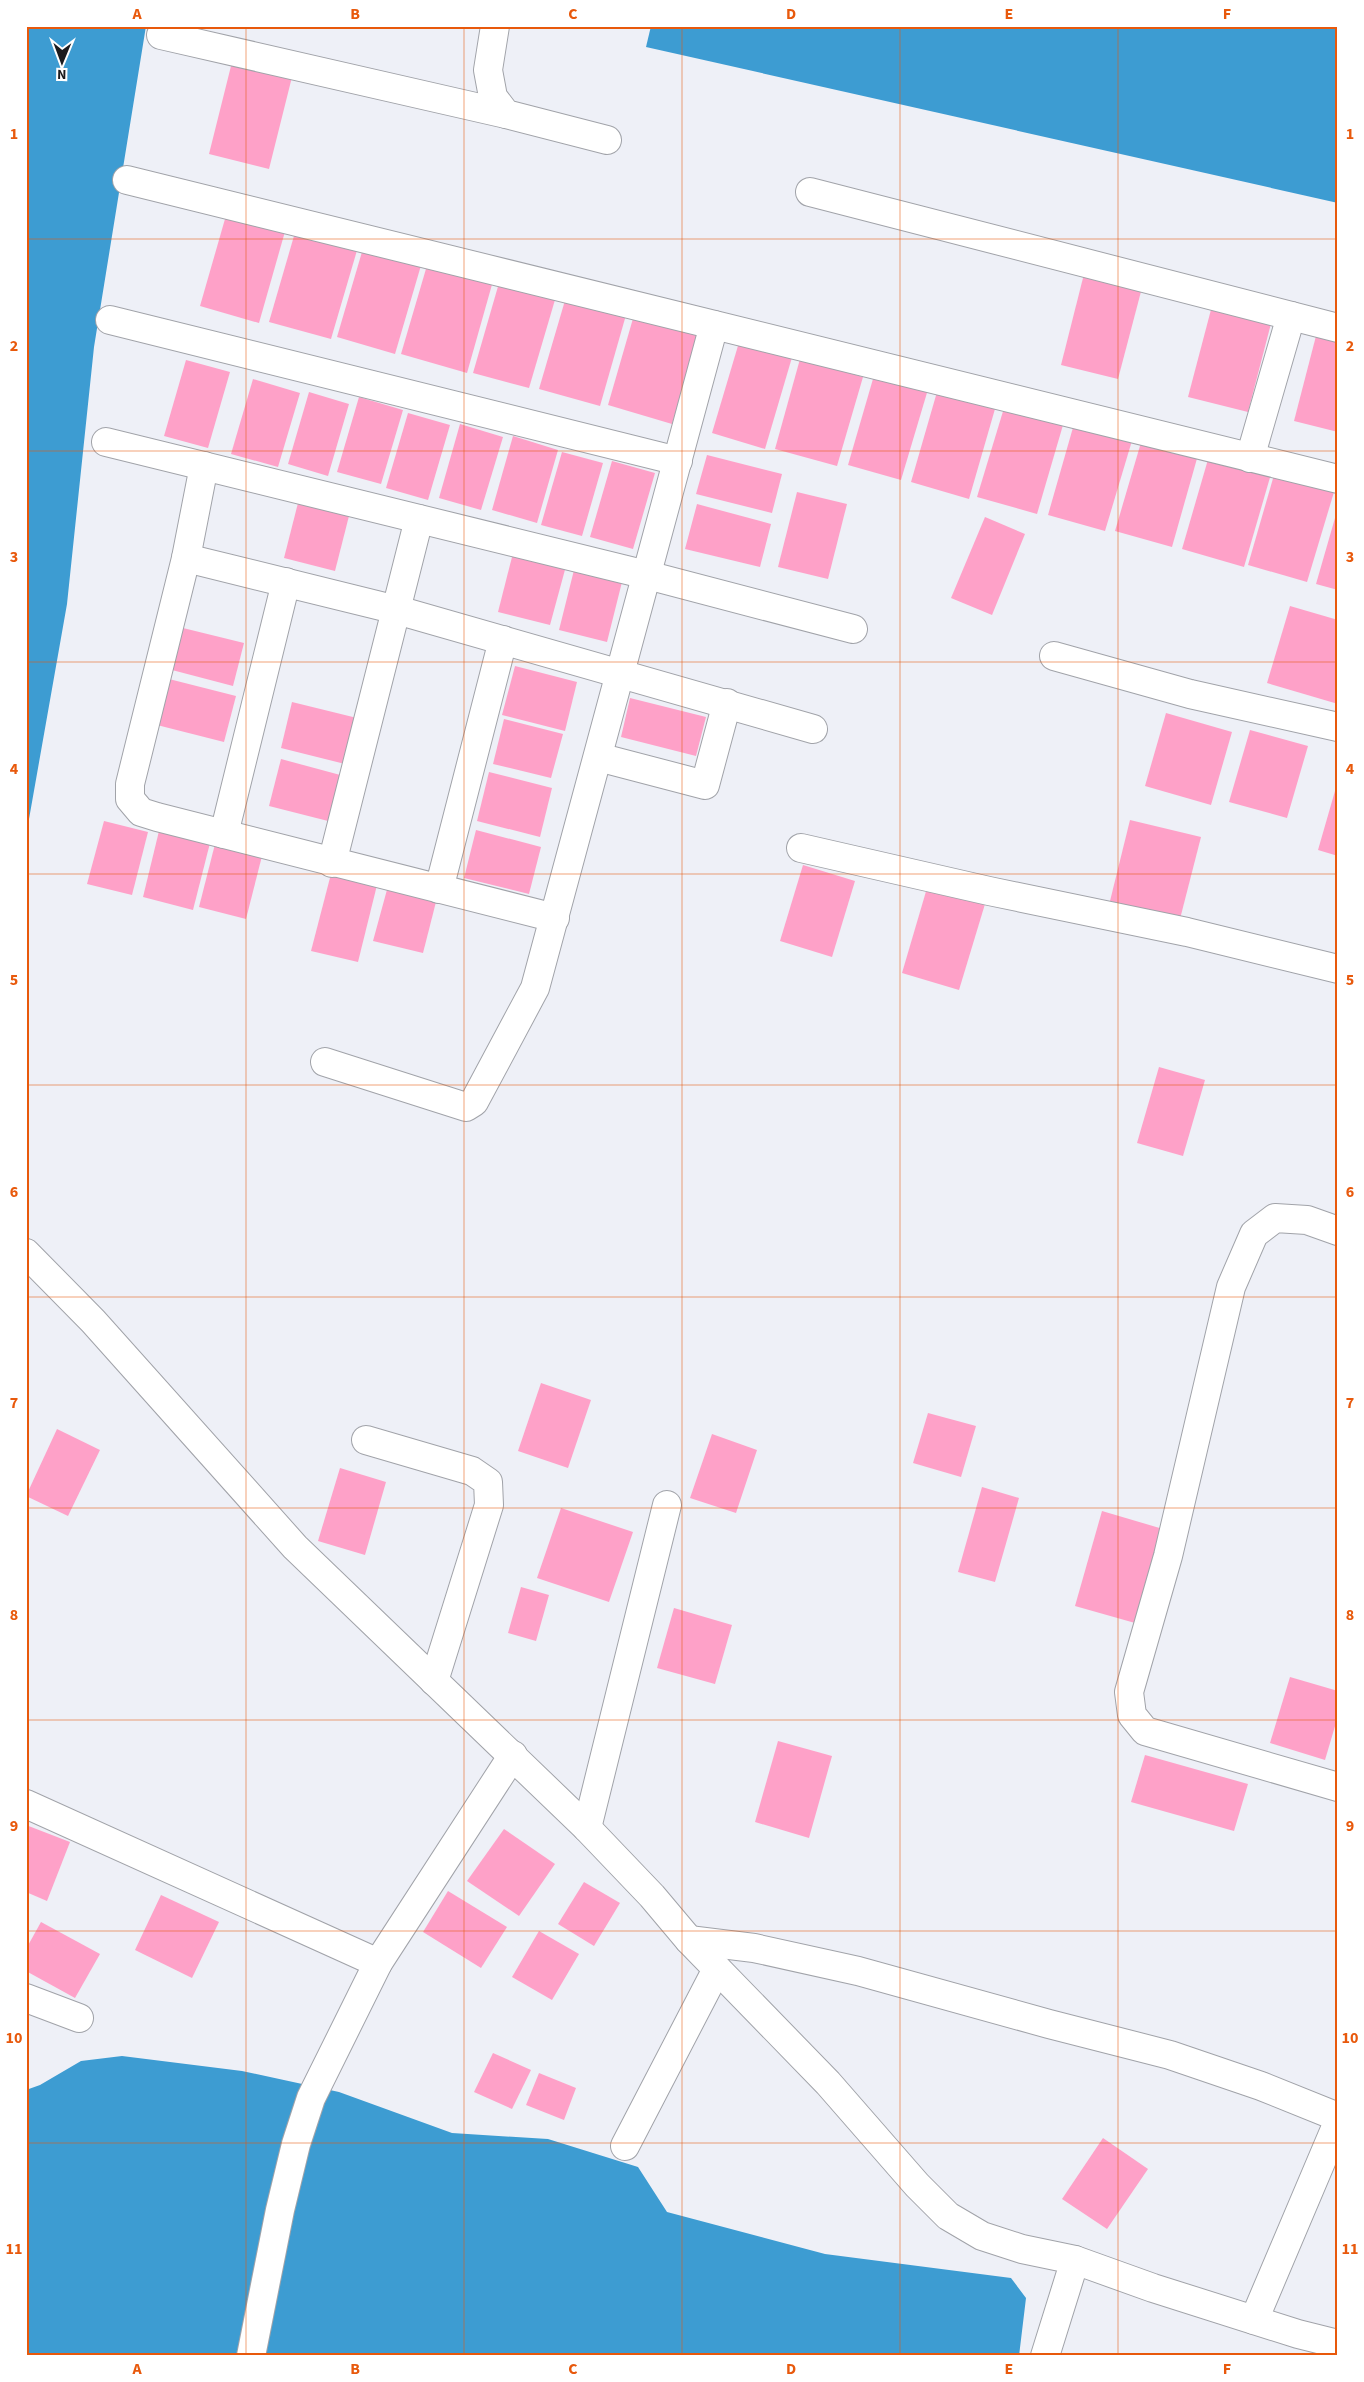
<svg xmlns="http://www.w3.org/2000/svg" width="1364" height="2382" font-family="'Source Sans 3',sans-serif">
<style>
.water{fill:#3d9cd2}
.building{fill:#fea1c8}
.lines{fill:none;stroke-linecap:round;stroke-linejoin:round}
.minor-casing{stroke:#a1a3a9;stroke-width:30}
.minor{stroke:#fff;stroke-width:28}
.grid{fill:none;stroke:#e8590c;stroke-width:1;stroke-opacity:0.55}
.neatline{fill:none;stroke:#e8590c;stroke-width:2}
.grid-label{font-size:16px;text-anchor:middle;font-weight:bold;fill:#e8590c}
</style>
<rect width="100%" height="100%" fill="#eef0f7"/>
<g class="water">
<polygon points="26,26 146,26 94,347 67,604 26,836"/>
<polygon points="651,26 1338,26 1338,203 646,47"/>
<polygon points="122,2056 242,2071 339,2092 452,2133 548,2139 638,2167 667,2212 825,2254 1011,2278 1026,2298 1019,2356 26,2356 26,2090 40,2085 81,2061"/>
</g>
<g class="building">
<polygon points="233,58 293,73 269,169 209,154"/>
<polygon points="227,212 286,228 259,323 200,306"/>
<polygon points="296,229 358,247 331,339 269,322"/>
<polygon points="364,245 422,262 395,354 337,337"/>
<polygon points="428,262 493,281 467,373 401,354"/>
<polygon points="1085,270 1143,284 1118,379 1061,365"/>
<polygon points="501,276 557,293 529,388 473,373"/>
<polygon points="566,297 626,315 600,406 539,389"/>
<polygon points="1213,302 1273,316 1248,412 1188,397"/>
<polygon points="634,315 698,334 672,424 608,405"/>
<polygon points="1317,332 1338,337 1338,432 1294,421"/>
<polygon points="740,339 793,354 765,449 712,433"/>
<polygon points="800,359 863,377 837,466 775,449"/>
<polygon points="186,360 230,372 208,448 164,436"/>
<polygon points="875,372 929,386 901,480 848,465"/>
<polygon points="253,379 300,393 278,467 231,454"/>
<polygon points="939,385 997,402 969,499 911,482"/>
<polygon points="309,392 349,404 328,476 288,464"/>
<polygon points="359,397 403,410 381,484 337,472"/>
<polygon points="1004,408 1063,425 1037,514 977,497"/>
<polygon points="408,413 450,425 428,500 386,488"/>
<polygon points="1076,417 1134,434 1105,531 1048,515"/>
<polygon points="460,424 503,437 481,510 439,498"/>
<polygon points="513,436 558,450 537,523 492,510"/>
<polygon points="1142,439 1198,455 1172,547 1115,531"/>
<polygon points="562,452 603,463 582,536 541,525"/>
<polygon points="707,455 782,474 772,513 696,494"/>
<polygon points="1209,456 1271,474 1244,567 1182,549"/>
<polygon points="612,461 655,473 633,549 590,537"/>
<polygon points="1274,475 1334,492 1307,582 1248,565"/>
<polygon points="797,492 847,504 828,579 778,567"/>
<polygon points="299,499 350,512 335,571 284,558"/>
<polygon points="697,504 771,524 760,567 685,549"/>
<polygon points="1337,511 1338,511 1338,590 1316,584"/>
<polygon points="985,517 1025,534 992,615 951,598"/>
<polygon points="513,553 566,566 550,625 498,612"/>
<polygon points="574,570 622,582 607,642 559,630"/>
<polygon points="1290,606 1338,620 1338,704 1267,683"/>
<polygon points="183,628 244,643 233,686 172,670"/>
<polygon points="515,666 577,682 565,731 502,715"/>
<polygon points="169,679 236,696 224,742 157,725"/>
<polygon points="630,698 706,717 696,756 621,737"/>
<polygon points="292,702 357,718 345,764 281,748"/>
<polygon points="1166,713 1232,732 1211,805 1145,786"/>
<polygon points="504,719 563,734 551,778 493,764"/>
<polygon points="1250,730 1308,746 1287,818 1229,802"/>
<polygon points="281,759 344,776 332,822 269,806"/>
<polygon points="489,772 552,788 540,837 477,821"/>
<polygon points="1337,784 1338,784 1338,856 1318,850"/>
<polygon points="1130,820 1201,837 1180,919 1110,901"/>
<polygon points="104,821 148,832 132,895 87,884"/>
<polygon points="476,830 541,847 529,894 464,878"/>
<polygon points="159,831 210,843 193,910 143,897"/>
<polygon points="215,844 262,856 246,919 199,907"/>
<polygon points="803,865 855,881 832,957 780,941"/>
<polygon points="332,870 378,881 358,962 311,951"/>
<polygon points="388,886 437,898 423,953 373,941"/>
<polygon points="927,888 985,904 959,990 902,973"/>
<polygon points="1159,1067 1205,1080 1183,1156 1137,1143"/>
<polygon points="541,1383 591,1400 568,1468 518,1451"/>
<polygon points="928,1413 976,1426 961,1477 913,1463"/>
<polygon points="57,1429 100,1450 68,1516 26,1496"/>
<polygon points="712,1434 757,1450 736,1513 690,1498"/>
<polygon points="340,1468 386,1482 365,1555 318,1541"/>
<polygon points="982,1487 1019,1498 995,1582 958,1572"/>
<polygon points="561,1508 633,1532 609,1602 537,1578"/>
<polygon points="1102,1511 1163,1529 1135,1623 1075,1606"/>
<polygon points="521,1587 549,1595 536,1641 508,1633"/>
<polygon points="674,1608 732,1625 715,1684 657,1668"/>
<polygon points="1290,1677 1338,1691 1338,1716 1325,1760 1270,1743"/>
<polygon points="778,1741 832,1756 809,1838 755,1822"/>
<polygon points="1145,1755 1248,1784 1234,1831 1131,1802"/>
<polygon points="26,1825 70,1842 47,1901 26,1892"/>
<polygon points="504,1829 555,1864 519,1916 467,1881"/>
<polygon points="584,1882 620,1903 594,1946 558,1924"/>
<polygon points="448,1891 507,1927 481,1968 423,1932"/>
<polygon points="161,1895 219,1922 192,1978 135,1950"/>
<polygon points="41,1922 100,1954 75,1998 26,1971 26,1949"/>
<polygon points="539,1931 579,1954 552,2000 512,1977"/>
<polygon points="493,2053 531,2070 512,2109 474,2092"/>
<polygon points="539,2073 576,2088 564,2120 526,2105"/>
<polygon points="1103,2138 1148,2169 1107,2229 1062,2199"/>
</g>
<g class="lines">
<defs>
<g id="minor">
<polyline points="495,26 488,70 493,97 506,114 607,140"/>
<polyline points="161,35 506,114"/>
<polyline points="127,180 1338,479"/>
<polyline points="810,192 1338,328"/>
<polyline points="110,320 678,461"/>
<polyline points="106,442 647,575 853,629"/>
<polyline points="1250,458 1291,316"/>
<polyline points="204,466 186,558 130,784 130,799 141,812 157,817 555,918"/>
<polyline points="186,558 397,610 813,729"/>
<polyline points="1054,656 1190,694 1338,727"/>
<polyline points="598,757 705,785 727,703"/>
<polyline points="224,834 286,582"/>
<polyline points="801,848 989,891 1187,932 1338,969"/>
<polyline points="332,863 419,519"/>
<polyline points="439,889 503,640"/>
<polyline points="325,1062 466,1107 474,1102 535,988 714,325"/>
<polyline points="1338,1231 1307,1220 1275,1218 1254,1234 1231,1287 1168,1556 1129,1692 1132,1715 1145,1731 1338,1787"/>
<polyline points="26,1253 93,1321 295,1547 587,1828 652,1896 689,1940 828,2083 917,2185 948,2216 982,2236 1022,2249 1075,2260 1153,2288 1298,2334 1338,2344"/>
<polyline points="366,1440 472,1471 488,1482 489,1505 434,1681"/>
<polyline points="26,1804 378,1963"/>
<polyline points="587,1828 667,1505"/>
<polyline points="689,1940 754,1948 858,1971 1049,2024 1170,2055 1261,2086 1338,2117"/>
<polyline points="26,1998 79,2018"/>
<polyline points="625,2146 717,1969"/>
<polyline points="1254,2320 1338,2122"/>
<polyline points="251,2356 280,2210 296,2144 311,2098 378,1963 513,1755"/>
<polyline points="1045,2356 1075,2260"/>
</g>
</defs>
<use href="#minor" class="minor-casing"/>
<use href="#minor" class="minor"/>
</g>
<path class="grid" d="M246,26V2356M464,26V2356M682,26V2356M900,26V2356M1118,26V2356M26,239H1338M26,451H1338M26,662H1338M26,874H1338M26,1085H1338M26,1297H1338M26,1508H1338M26,1720H1338M26,1931H1338M26,2143H1338"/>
<rect width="1364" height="2382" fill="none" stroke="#ffffff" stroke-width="55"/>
<g transform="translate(62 62) rotate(181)" stroke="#ffffff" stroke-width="4" paint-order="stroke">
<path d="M0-4L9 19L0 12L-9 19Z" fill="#1b1b1e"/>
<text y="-8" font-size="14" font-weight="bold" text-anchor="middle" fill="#1b1b1e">N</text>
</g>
<rect x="28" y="28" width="1308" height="2326" class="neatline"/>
<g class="grid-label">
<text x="137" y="19">A</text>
<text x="355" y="19">B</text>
<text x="573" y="19">C</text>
<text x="791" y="19">D</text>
<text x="1009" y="19">E</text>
<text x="1227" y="19">F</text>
<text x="14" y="139">1</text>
<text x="1350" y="139">1</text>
<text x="14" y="351">2</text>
<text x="1350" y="351">2</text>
<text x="14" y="562">3</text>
<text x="1350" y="562">3</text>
<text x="14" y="774">4</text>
<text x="1350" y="774">4</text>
<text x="14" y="985">5</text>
<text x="1350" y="985">5</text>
<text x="14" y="1197">6</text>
<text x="1350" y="1197">6</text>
<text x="14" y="1408">7</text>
<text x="1350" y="1408">7</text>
<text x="14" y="1620">8</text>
<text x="1350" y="1620">8</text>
<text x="14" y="1831">9</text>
<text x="1350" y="1831">9</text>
<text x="14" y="2043">10</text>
<text x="1350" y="2043">10</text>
<text x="14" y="2254">11</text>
<text x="1350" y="2254">11</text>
<text x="137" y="2374">A</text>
<text x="355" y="2374">B</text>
<text x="573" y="2374">C</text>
<text x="791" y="2374">D</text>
<text x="1009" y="2374">E</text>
<text x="1227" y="2374">F</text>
</g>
</svg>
